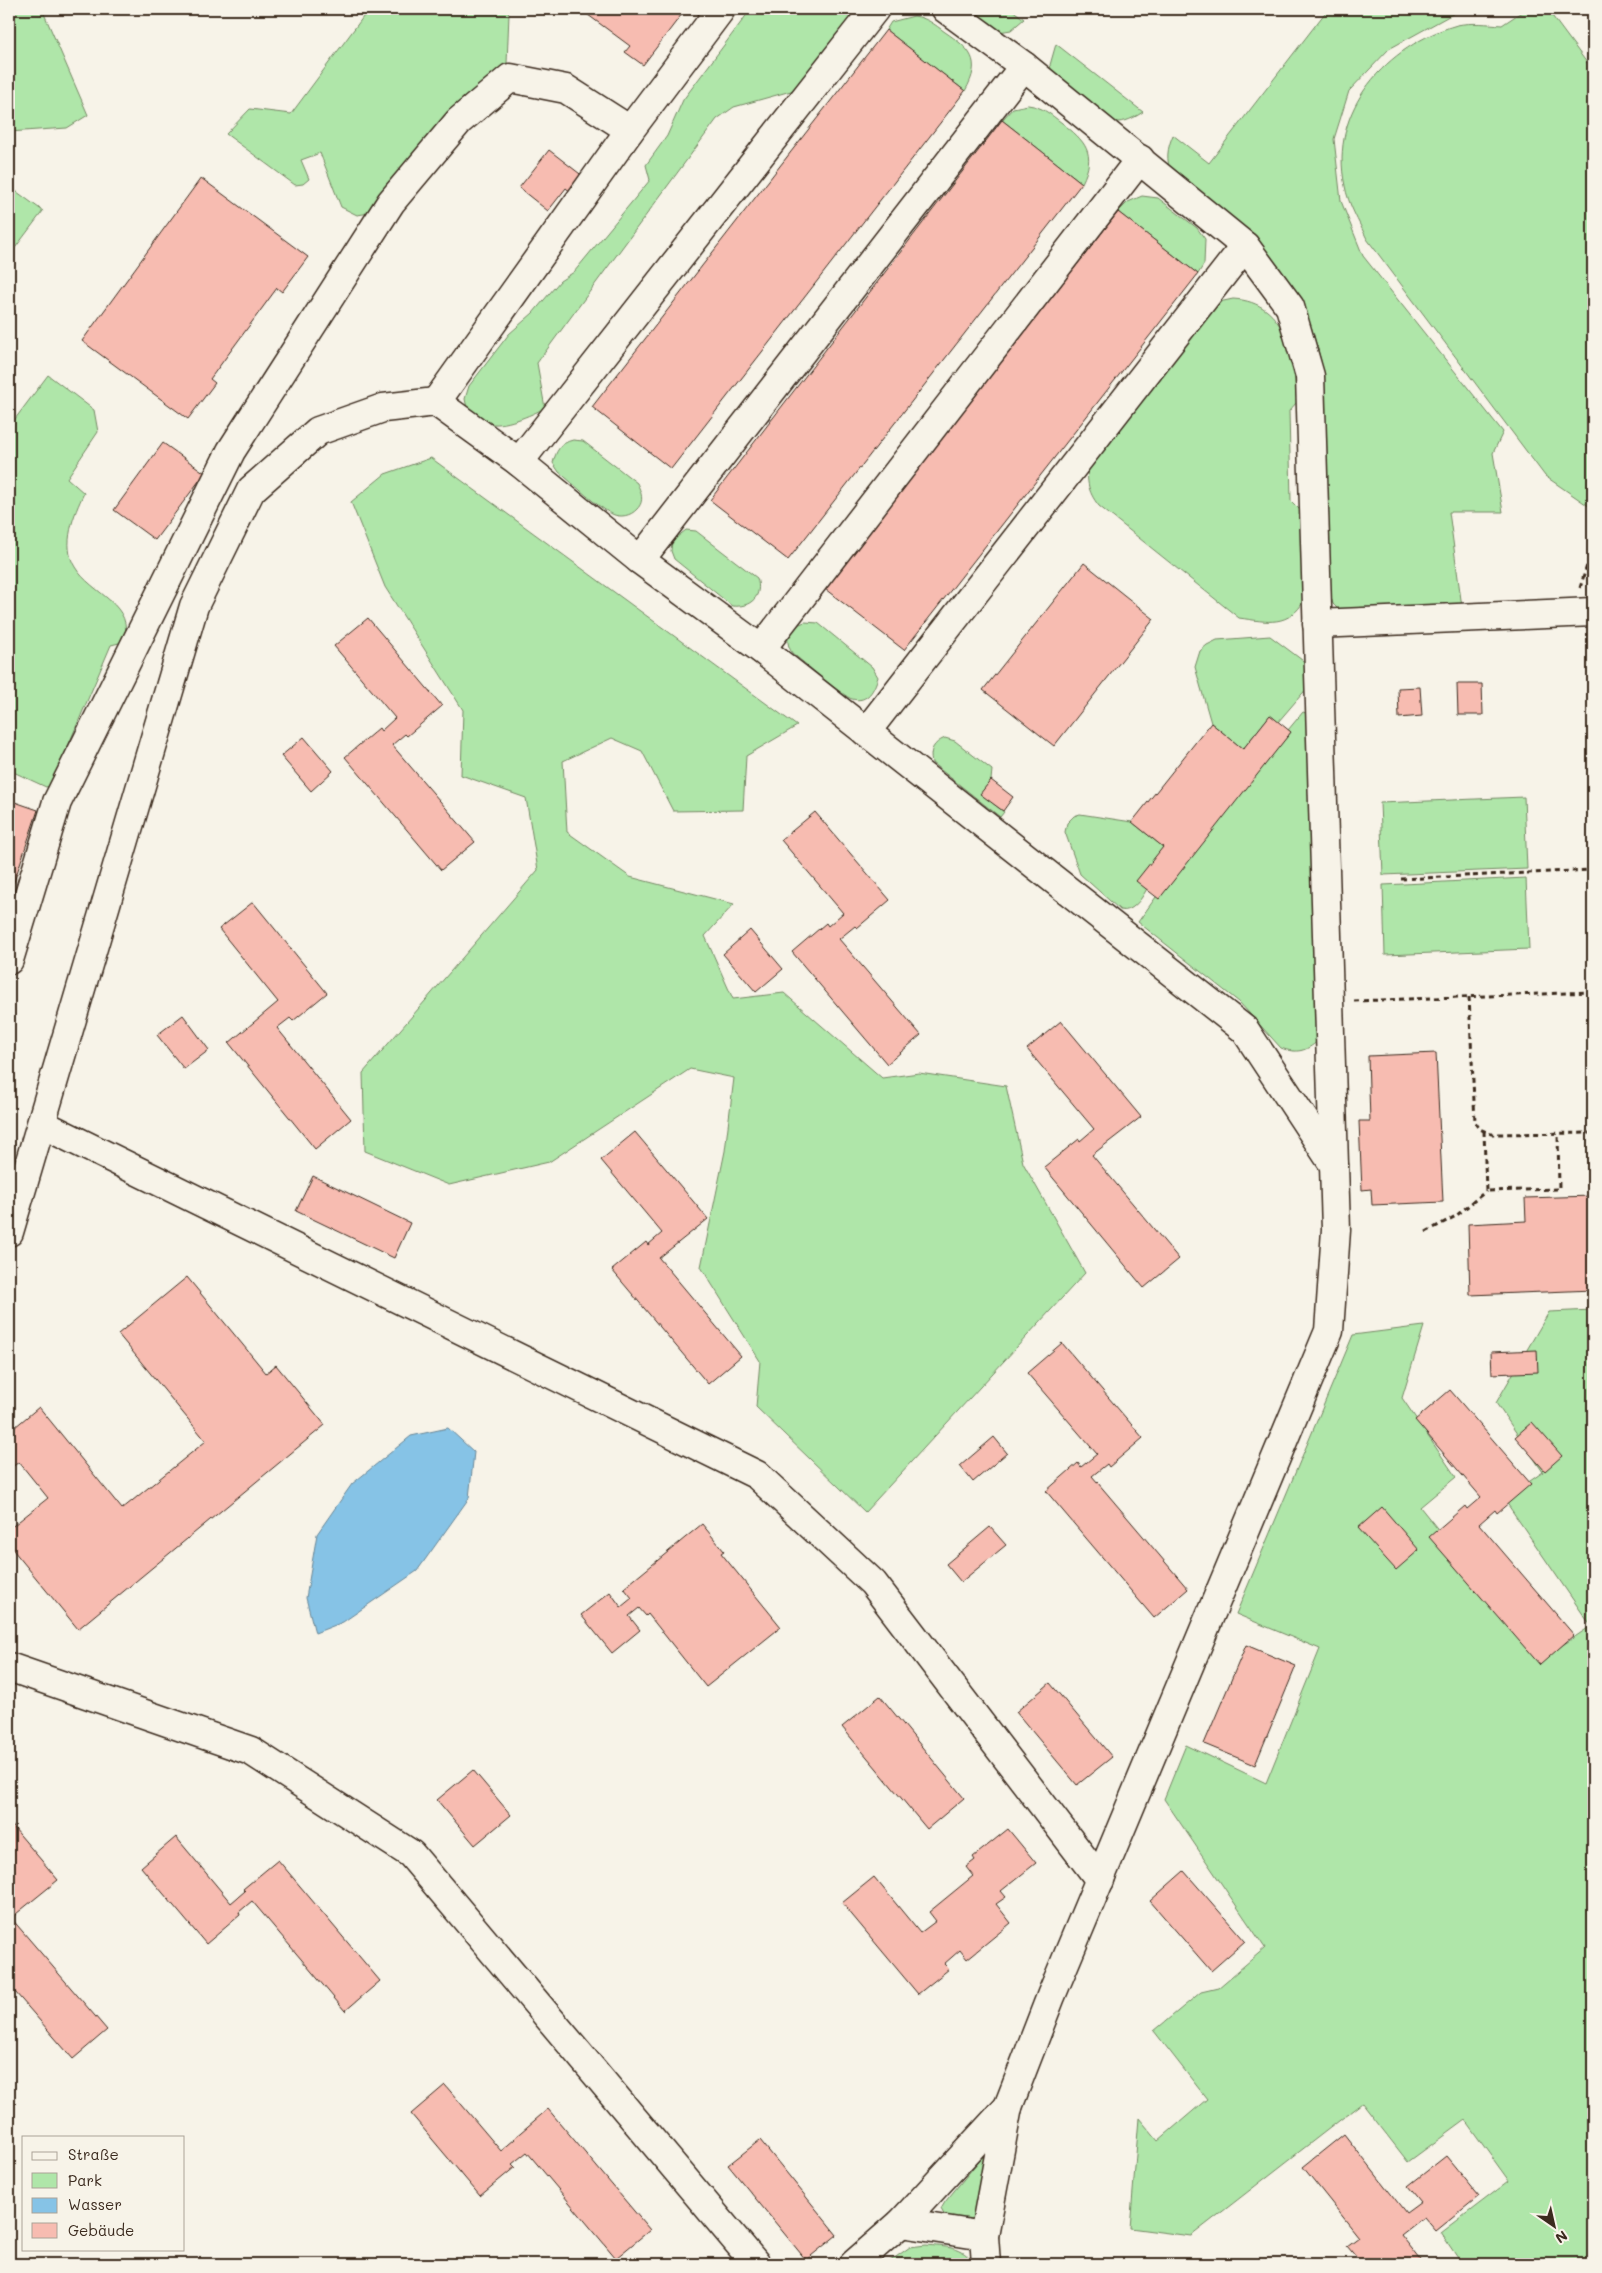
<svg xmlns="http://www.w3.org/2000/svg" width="1602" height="2273" font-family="Mali,sans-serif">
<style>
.green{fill:#afe6a9;stroke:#758864}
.water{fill:#86c3e6;stroke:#688696}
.building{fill:#f7bcb1;stroke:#3b2a1e}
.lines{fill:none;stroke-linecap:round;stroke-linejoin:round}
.minor-casing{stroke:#3b2a1e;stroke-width:31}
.path{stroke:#3b2a1e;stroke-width:3;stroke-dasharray:5 4;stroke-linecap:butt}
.minor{stroke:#f7f3e8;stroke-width:28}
</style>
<rect width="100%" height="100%" fill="#f7f3e8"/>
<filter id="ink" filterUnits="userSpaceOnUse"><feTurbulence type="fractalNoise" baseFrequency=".02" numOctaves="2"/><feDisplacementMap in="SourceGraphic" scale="10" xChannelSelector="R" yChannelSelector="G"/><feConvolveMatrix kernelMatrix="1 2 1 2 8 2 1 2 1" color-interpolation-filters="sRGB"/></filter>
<g filter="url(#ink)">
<g class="green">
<polygon points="9,9 42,9 88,115 67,128 9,132"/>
<polygon points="369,9 507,9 509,14 507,63 499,79 370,213 357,215 341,207 320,153 301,160 309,179 303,184 295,185 226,134 250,109 291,114"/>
<path d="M751,9H861L799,87L791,91L734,107L717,119L537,363L545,408C531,415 503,428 487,423C480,421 473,412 467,408L465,399L469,386L509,334L533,313L560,281L574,272L650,180L646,165L667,136L683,100Z"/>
<polygon points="960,9 1011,9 1024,19 1011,30 999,32"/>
<path d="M1328,9H1495L1458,11L1389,49L1349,91L1334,139L1341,201L1363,256L1503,432L1493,453L1503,512H1449L1462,607L1340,611L1333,604L1331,597L1323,395L1321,361L1312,329L1290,285L1171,173C1166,159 1167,149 1173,135L1209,163Z"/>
<path d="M1526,9H1547L1593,71V509L1545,476L1367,239C1359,222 1348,204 1345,186C1328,110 1387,45 1457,25C1472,22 1488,24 1502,25Z"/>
<path d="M914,16C927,18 934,24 945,32C970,49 983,60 965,91L886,30L891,22Z"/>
<path d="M1056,44L1143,112C1116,130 1104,122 1083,102C1073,92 1062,82 1052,73L1050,65Z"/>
<path d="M1028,105C1043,107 1050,114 1062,123C1085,141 1097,153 1082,183L1002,120L1013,108Z"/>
<polygon points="9,189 13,189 43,211 9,256"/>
<polygon points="1142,196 1158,198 1197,228 1205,239 1204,264 1198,274 1118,212 1128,202"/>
<path d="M1233,299C1289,302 1293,358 1297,402L1289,411L1291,501L1302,512L1305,599C1289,628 1268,622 1239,618L1099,506C1087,491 1086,479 1089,460L1208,310L1219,302Z"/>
<path d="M48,375L94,410L98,432L67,478L84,493C74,514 61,545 75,567C91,594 137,605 123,642L111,645L59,767L57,784L46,787L9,770V427Z"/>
<path d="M573,440L583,441L637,483C641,492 645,501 637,509C631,516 620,518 612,514C596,506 574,484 559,472L553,463C556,451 560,443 573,440Z"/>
<polygon points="431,458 797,726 746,756 743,810 673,811 642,751 612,738 563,761 567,832 630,877 734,904 705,936 733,999 784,993 882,1078 919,1073 1006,1086 1023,1163 1085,1273 865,1512 756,1407 760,1361 701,1267 725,1151 734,1078 690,1069 549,1162 449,1185 365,1151 363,1073 538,870 526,798 461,775 463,710 385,587 351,502 385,474"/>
<path d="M686,530L696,531L757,578C763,596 751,608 732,606L674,559L671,551L672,541Z"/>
<path d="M805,622L818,623L872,667L878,677C874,690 868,703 852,699C844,697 802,661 792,653C783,638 789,627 805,622Z"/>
<polygon points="1270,636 1306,663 1308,687 1278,722 1270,715 1243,749 1211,723 1195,667 1200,651 1207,645 1217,640"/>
<path d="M1303,712L1308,714L1318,1041C1306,1051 1297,1054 1281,1048L1239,1002L1138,922L1156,897L1291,732L1288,730Z"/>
<path d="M945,738L955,741L992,770L991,780L981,794L1004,812L1000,817L932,763C929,751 933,743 945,738Z"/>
<polygon points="1524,797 1527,869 1383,875 1380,803"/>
<path d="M1080,814L1132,822L1163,847C1157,863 1143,916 1120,910L1080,874L1065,832L1067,823L1074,816Z"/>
<polygon points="1526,878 1529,949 1385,955 1383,885"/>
<polygon points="1593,1310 1593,2264 1462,2264 1441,2233 1509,2181 1465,2120 1408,2162 1362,2103 1191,2236 1130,2228 1139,2118 1158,2141 1207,2099 1154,2031 1201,1992 1218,1988 1265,1948 1164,1799 1186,1745 1266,1783 1320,1649 1236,1614 1353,1335 1424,1326 1402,1398 1456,1477 1420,1507 1542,1659 1591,1626 1504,1499 1543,1472 1496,1403 1549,1312"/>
<polygon points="986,2156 973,2222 947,2220 941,2209 945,2202 982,2157"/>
<path d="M926,2245C944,2247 965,2246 973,2264H886L910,2247Z"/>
</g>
<polygon class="water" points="448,1428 474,1452 469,1498 417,1571 343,1622 315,1633 306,1598 317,1534 352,1484 411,1436"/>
<g class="building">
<polygon points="580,9 683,9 685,10 643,65 625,52 630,46"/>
<polygon points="886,30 965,91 671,469 592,407"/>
<polygon points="1002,120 1082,183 788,560 710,500"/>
<polygon points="549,150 584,177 572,193 566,188 548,211 519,188"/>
<polygon points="201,178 308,257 282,292 277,288 210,379 215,383 188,419 82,341"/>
<polygon points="1118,212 1198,274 904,650 825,589"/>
<polygon points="163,443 205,473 155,540 114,510"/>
<polygon points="1084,563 1154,619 1054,746 983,690"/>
<polygon points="368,618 442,706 407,736 405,734 392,745 475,842 441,870 345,757 379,728 381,731 395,718 334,646"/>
<polygon points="1457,684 1482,684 1483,715 1458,715"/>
<polygon points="1420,687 1422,716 1399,718 1398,688"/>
<polygon points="1270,715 1291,732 1159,899 1136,881 1163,847 1132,822 1211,723 1243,749"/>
<polygon points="304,737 333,771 311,791 281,756"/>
<polygon points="991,780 1013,797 1003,811 980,794"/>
<polygon points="9,800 38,810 9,897"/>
<polygon points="815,812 890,900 857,928 855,926 839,939 921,1035 887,1064 792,952 826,923 828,926 843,913 781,840"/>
<polygon points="253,902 327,993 293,1021 290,1018 277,1028 351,1119 315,1149 229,1043 278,1002 219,929"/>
<polygon points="750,930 783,969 756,992 723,954"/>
<polygon points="183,1015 209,1050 184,1069 157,1035"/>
<polygon points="1061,1021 1141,1117 1092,1155 1179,1259 1144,1288 1044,1167 1079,1139 1080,1141 1094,1129 1027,1049"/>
<polygon points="1436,1053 1443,1202 1372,1205 1371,1189 1362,1190 1359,1121 1370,1121 1368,1056"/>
<polygon points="635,1132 708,1219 659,1258 741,1356 708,1384 612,1270 646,1242 648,1245 662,1233 601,1160"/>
<polygon points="313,1176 410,1223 394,1258 296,1211"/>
<polygon points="1593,1196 1593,1290 1470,1295 1468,1224 1526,1221 1525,1198"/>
<polygon points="187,1277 266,1373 276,1365 325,1425 78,1629 9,1545 9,1529 48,1498 19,1462 9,1469 9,1432 39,1407 122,1509 206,1441 118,1334"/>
<polygon points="1062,1343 1143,1438 1109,1467 1107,1464 1092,1476 1188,1589 1154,1618 1046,1491 1078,1463 1081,1467 1097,1454 1027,1373"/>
<polygon points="1537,1350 1538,1372 1492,1374 1491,1352"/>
<polygon points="1450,1390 1531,1484 1497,1513 1495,1510 1479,1524 1574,1635 1540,1665 1429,1537 1465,1506 1467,1509 1481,1497 1415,1420"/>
<polygon points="1532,1422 1562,1456 1545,1471 1515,1437"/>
<polygon points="994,1437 1007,1453 973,1482 960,1466"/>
<polygon points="1382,1507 1419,1550 1396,1570 1358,1528"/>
<polygon points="702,1524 724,1551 721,1553 781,1627 706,1687 648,1614 646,1616 639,1608 629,1616 640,1630 612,1653 581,1615 610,1592 621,1607 632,1598 624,1588"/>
<polygon points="990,1527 1006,1545 961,1582 946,1564"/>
<polygon points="1246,1645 1296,1666 1255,1765 1204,1744"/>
<polygon points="1050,1683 1112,1757 1077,1785 1016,1712"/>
<polygon points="880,1696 964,1798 927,1829 842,1727"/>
<polygon points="473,1770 511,1815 475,1845 437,1800"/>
<polygon points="9,1822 58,1880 11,1918 107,2030 73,2059 9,1985 9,1899 15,1894 9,1887"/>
<polygon points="1008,1829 1036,1863 1001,1891 1006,1897 996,1904 1011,1923 967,1959 960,1950 944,1964 949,1969 918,1994 842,1903 874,1877 920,1933 936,1921 929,1912 973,1876 966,1867 975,1860 973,1857"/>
<polygon points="176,1837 231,1903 245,1891 243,1889 278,1860 380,1981 345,2011 252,1901 239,1912 240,1915 206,1944 141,1867"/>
<polygon points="1184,1871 1245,1941 1211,1971 1150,1901"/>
<polygon points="445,2085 501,2151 515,2139 514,2138 548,2109 650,2230 616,2258 527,2152 512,2164 515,2167 480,2196 411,2114"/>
<polygon points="1344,2134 1406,2213 1421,2202 1408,2186 1446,2156 1479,2196 1436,2231 1424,2217 1401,2235 1424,2264 1362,2264 1347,2246 1359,2237 1303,2167"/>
<polygon points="760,2140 837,2235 806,2260 728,2165"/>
</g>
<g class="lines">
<defs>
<g id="minor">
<polyline points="946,9 1024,66 1245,246 1290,307 1310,376 1334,1165"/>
<polyline points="436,402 630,130 721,9"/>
<polyline points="519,462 875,9"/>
<polyline points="640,560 1024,66"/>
<polyline points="1317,624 1593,612"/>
<polyline points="761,649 1140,159"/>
<polyline points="866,732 1245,246"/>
<polyline points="9,960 57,802 231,451 391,202 459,121 510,78 566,89 630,130"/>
<polyline points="42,1124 757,1475 873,1583 1100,1880"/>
<polyline points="9,1232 194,606 251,490 318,431 383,408 436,402 519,462 640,560 761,649 1245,1030 1334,1165 1336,1230 1329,1331 1051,1996 1008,2107 984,2236 986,2264"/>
<polyline points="9,1667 251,1751 411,1854 756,2264"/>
<polyline points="901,2223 984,2236"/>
<polyline points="854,2264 901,2223 1008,2107"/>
</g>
</defs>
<use href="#minor" class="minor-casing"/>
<g class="path">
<polyline points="1580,588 1593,546"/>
<polyline points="1590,635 1593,867"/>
<polyline points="1401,879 1593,870"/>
<polyline points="1469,997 1475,1122 1480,1129 1491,1134 1593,1133"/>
<polyline points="1354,1001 1593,992"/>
<polyline points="1484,1131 1486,1191 1559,1189 1558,1133"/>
<polyline points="1426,1232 1456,1216 1486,1191"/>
</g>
<use href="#minor" class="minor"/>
</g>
</g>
<rect width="1602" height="2273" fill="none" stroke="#f7f3e8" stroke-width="30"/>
<rect x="15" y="15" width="1572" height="2243" fill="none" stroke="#3b2a1e" stroke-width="2" filter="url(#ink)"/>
<rect x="22" y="2136" width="162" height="115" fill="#f7f3e8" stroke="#aca397"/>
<rect x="32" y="2152" width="25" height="8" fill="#f7f3e8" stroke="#aca397"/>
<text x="68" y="2160" font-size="15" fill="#3b2a1e">Straße</text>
<rect x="32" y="2173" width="25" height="15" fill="#afe6a9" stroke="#aca397"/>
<text x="68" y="2186" font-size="15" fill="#3b2a1e">Park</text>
<rect x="32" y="2198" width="25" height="15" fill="#86c3e6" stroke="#aca397"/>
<text x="68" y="2210" font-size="15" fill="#3b2a1e">Wasser</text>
<rect x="32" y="2223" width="25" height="15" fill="#f7bcb1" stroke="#aca397"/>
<text x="68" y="2236" font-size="15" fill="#3b2a1e">Gebäude</text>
<g transform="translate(1554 2226) rotate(146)" stroke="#f7f3e8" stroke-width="4" paint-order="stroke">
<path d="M0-4L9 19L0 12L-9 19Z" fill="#3b2a1e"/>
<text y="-8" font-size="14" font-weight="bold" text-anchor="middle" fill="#3b2a1e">N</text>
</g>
</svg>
